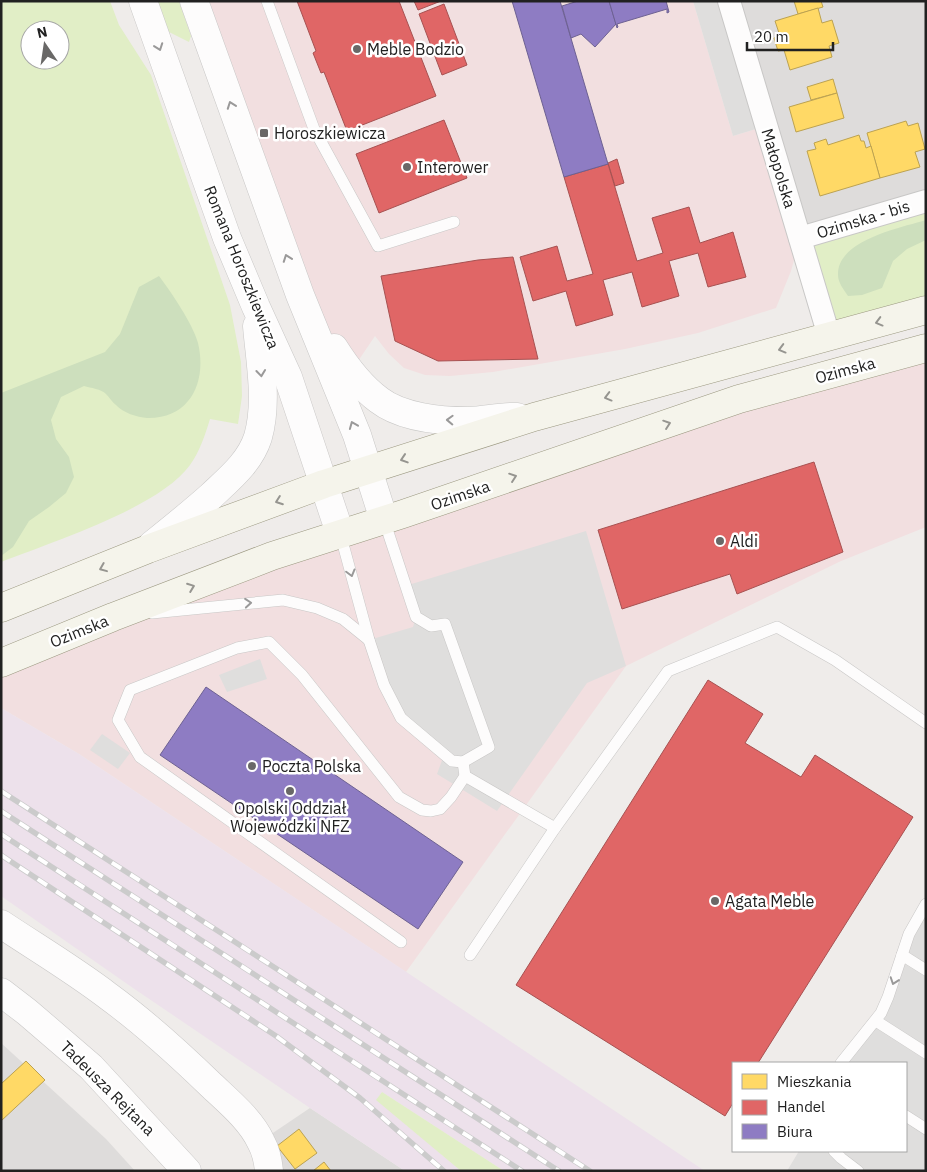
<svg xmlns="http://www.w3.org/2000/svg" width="927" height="1172" font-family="'IBM Plex Sans',sans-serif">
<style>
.residential{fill:#dedcdb}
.commercial{fill:#f2dfe0}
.industrial{fill:#ede1eb}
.grass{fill:#e1eec6;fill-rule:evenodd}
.forest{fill:#cddfbd}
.parking{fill:#dfdedd}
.homes{fill:#ffd966;stroke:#bca251}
.shops{fill:#e06666;stroke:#a75151}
.offices{fill:#8e7cc3;stroke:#6d6192}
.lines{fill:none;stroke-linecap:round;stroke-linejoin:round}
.service-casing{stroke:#c8c7c6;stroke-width:12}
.minor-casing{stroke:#c8c7c6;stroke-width:24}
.tertiary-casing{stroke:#c8c7c6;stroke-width:29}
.secondary-casing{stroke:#9b9880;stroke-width:29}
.service{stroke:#fdfcfc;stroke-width:11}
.minor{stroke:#fdfcfc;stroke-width:22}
.tertiary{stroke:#fdfcfc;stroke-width:28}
.secondary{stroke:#f5f4eb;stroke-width:28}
.rail-casing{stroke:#cbcbcb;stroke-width:5.5}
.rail{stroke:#fff;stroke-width:4;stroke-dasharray:11;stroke-linecap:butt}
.oneway{stroke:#9a9999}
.oneway2{stroke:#969590}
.poi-dot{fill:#696867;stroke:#fff;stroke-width:2}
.labels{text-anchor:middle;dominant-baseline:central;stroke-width:5;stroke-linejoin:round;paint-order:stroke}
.poi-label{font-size:16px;fill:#212121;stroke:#fff;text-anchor:start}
.street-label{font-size:16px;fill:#212121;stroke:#fff}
</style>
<rect width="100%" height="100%" fill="#efecea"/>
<g class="residential">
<polygon points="729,1 926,1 926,201 800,238"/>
<polygon points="1,1043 106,1139 135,1171 1,1171"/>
<polygon points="310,1108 405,1171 269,1171 261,1141"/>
</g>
<g class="commercial">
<polygon points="194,1 693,1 733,136 766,126 800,238 791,271 776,308 698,333 625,349 493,372 450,376 425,375 404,368 389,354 375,336 350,373 331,344"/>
<polygon points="926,356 926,527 841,561 626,666 406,972 79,754 1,708 1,663 340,533"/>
</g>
<polygon class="industrial" points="1,708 79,754 705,1171 504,1171 382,1092 377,1100 461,1171 405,1171 310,1108 133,988 1,896"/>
<g class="grass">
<path d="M1,1H110L119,25L151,75L230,305L241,362L242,396L238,424L210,419C205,435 200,451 190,465C159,508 52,542 1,562ZM30,30H60V60H30Z"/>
<polygon points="157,1 179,1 191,36 189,42 167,31"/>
<polygon points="926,201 926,310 829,336 801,238"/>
<polygon points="382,1092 504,1171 461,1171 376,1100"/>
</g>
<g class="forest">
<path d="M926,220V240L907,249L893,261L882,288L862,295L848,296C844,290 838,283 838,275C837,240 900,228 926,220Z"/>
<path d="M159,276C171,292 193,324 198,343C207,381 191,419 147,418C137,417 123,413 116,405C112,402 109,397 106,394C101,389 91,388 84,386L61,397L51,420L56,439L69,457L74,477L66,493L49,507L29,521L13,547L1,556V393L105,352L120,334L139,287Z"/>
</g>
<g class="parking">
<polygon points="693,1 729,1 766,126 733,136"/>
<polygon points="586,531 626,666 587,683 497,811 437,774 444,755 401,718 369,640 413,627 416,617 405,586"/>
<polygon points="260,659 267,679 227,692 219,675"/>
<polygon points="102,734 130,753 118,769 90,750"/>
<polygon points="926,904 926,1171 787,1171 799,1151 906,1151 906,1063 841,1063 872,1027"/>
</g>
<g class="homes">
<polygon points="794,1 821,1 823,7 798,14"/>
<polygon points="818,8 822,23 832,20 839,43 829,46 832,57 790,70 784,50 778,51 774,38 780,36 775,21"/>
<polygon points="833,79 837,93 811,100 807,87"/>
<polygon points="837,93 844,118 796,132 789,107"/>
<polygon points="906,121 908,126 918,123 925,149 915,152 920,167 880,178 867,133"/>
<polygon points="859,135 861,141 864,141 866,148 871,146 880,178 820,196 807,151 816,149 814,143 826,139 828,145"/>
<polygon points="26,1061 45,1080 1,1121 1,1084"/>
<polygon points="299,1129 317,1153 295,1169 277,1146"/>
<polygon points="324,1162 331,1171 313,1171"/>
</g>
<g class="shops">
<polygon points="297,1 399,1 436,96 347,131 324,72 321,73 313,53 316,51"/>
<polygon points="414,1 441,1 418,10"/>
<polygon points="444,4 467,65 442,75 419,14"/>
<polygon points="444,120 467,178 379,213 356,154"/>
<polygon points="617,159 624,183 615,186 608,163"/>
<polygon points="608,164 637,261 663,253 652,218 689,207 700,243 733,232 746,277 708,287 698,253 669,261 679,296 642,307 632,272 603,280 613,315 576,326 566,291 533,301 520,257 557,246 567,281 593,274 564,177"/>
<polygon points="513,257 538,359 438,361 395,341 381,276 478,260"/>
<polygon points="814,462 843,552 737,594 730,574 622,609 598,530"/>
<polygon points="708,680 763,714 745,743 801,777 815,755 913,817 758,1063 733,1063 733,1103 725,1116 516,985"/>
</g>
<g class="offices">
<polygon points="512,1 560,1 608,164 564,177"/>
<polygon points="578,1 609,1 616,24 595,47 581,34 571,38 562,6"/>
<polygon points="609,1 666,1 669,12 667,13 667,9 617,24 618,27 617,28"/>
<polygon points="206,687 463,862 418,929 160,755"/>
</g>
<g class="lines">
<defs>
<g id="service">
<polyline points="267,1 314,129 378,246 454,222"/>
<polyline points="340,533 369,640 384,685 401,718 452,761 463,762 489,747 445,624 431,626 416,617 384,520"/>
<polyline points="152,613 283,600 317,608 343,619 369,640"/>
<polyline points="463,762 465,776 555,828 668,671 777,627 835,660 926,723"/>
<polyline points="401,942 140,757 118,720 130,690 237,648 269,642 302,675 399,797 422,810 431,811 440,809 451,797 465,776"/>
<polyline points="470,955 555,828"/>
<polyline points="902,955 926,970"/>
<polyline points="876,1021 926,1053"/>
<polyline points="841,1063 881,1013 888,997 909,934 926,904"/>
<polyline points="906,1116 926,1129"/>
<polyline points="834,1151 841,1158 858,1171"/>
</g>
<g id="minor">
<polyline points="729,1 829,336"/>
<polyline points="800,238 926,201"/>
</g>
<g id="tertiary">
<polyline points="143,1 227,238 256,307 288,377 340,533"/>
<polyline points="194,1 300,295 357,435 384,520"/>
<path d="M334,348C346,367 360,386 379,400C401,417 440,421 468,421C484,421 501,416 517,417"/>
<path d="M152,545C172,529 192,513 211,496C230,478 250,462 258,437C268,402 260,362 257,326"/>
<path d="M1,924C37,948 74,970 108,996C145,1023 179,1054 211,1085C229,1102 251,1120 261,1142C266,1151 268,1161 269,1171"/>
<polyline points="1,992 27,1012 91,1067 187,1171"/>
</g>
<g id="secondary">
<polyline points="1,608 148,549 324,484 534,417 926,310"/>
<polyline points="1,663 113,617 272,556 403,514 739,399 926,348"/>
</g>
</defs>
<use href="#service" class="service-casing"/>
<use href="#minor" class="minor-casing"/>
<use href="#tertiary" class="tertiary-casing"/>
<use href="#secondary" class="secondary-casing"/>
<use href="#service" class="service"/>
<use href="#minor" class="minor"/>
<use href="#tertiary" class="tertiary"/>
<use href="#secondary" class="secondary"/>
<defs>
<g id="rail">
<polyline points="1,791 590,1171"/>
<polyline points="1,811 559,1171"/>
<polyline points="1,834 522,1171"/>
<polyline points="1,855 276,1036 360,1098 444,1171"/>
</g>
</defs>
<use href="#rail" class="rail-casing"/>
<use href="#rail" class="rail"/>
</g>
<defs><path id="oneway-chevron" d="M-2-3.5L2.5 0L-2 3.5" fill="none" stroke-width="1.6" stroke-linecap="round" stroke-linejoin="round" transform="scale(1.25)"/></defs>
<g class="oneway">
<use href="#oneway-chevron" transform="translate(159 47) rotate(70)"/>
<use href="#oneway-chevron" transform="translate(231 105) rotate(-110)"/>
<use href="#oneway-chevron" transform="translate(287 258) rotate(-110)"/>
<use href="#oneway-chevron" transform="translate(261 373) rotate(84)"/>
<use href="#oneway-chevron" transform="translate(450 420) rotate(-178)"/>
<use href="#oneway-chevron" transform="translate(353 425) rotate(-112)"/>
<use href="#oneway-chevron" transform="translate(351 573) rotate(75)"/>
<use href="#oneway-chevron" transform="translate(248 603) rotate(-5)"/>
<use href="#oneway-chevron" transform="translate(894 981) rotate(109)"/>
</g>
<g class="oneway2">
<use href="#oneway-chevron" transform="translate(879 322) rotate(165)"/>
<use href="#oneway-chevron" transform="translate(782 349) rotate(165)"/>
<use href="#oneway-chevron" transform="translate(608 397) rotate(165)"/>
<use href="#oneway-chevron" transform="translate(667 424) rotate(-19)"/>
<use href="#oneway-chevron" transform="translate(404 459) rotate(162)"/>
<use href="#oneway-chevron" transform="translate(513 477) rotate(-19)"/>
<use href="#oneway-chevron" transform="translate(279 501) rotate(160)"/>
<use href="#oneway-chevron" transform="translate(103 568) rotate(158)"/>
<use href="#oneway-chevron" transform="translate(191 587) rotate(-21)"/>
</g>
<g class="poi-dot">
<circle cx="357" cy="49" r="5"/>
<rect x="259" y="128" width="10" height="10" rx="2.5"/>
<circle cx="407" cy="167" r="5"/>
<circle cx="720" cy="541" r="5"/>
<circle cx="252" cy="766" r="5"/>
<circle cx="290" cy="791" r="5"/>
<circle cx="715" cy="901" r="5"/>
</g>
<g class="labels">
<g class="poi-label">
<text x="367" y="49">Meble Bodzio</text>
<text x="274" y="133">Horoszkiewicza</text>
<text x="417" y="167">Interower</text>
<text x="730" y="541">Aldi</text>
<text x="262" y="766">Poczta Polska</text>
<text x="290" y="808" text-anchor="middle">Opolski Oddział<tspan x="290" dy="18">Wojewódzki NFZ</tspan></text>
<text x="725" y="901">Agata Meble</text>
</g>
<g class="street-label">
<text transform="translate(779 168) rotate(73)">Małopolska</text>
<text transform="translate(863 219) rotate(-17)">Ozimska - bis</text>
<text transform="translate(242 267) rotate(68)">Romana Horoszkiewicza</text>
<text transform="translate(845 370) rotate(-15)">Ozimska</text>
<text transform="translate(460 495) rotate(-19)">Ozimska</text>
<text transform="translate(79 631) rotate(-22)">Ozimska</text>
<text transform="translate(108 1088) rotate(45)">Tadeusza Rejtana</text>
</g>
</g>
<rect width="927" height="1172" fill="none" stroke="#212121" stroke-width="5"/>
<rect x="732" y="1062" width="175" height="90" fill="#ffffff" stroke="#a6a6a6"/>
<rect x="742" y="1074" width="25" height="15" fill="#ffd966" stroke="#a6a6a6"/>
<text x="777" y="1087" font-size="15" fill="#212121">Mieszkania</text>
<rect x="742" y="1100" width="25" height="15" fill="#e06666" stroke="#a6a6a6"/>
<text x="777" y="1112" font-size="15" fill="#212121">Handel</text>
<rect x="742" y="1124" width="25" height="15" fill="#8e7cc3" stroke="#a6a6a6"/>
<text x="777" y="1137" font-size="15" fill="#212121">Biura</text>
<g transform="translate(45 45) rotate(347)"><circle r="24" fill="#ffffff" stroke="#a6a6a6"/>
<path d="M0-4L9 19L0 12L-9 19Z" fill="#696867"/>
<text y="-8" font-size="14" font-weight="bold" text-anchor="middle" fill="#212121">N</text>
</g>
<path d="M747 42v8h86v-8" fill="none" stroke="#212121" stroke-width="2.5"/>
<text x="754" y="42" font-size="15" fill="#212121" stroke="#ffffff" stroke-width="4" paint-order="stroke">20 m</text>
</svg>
